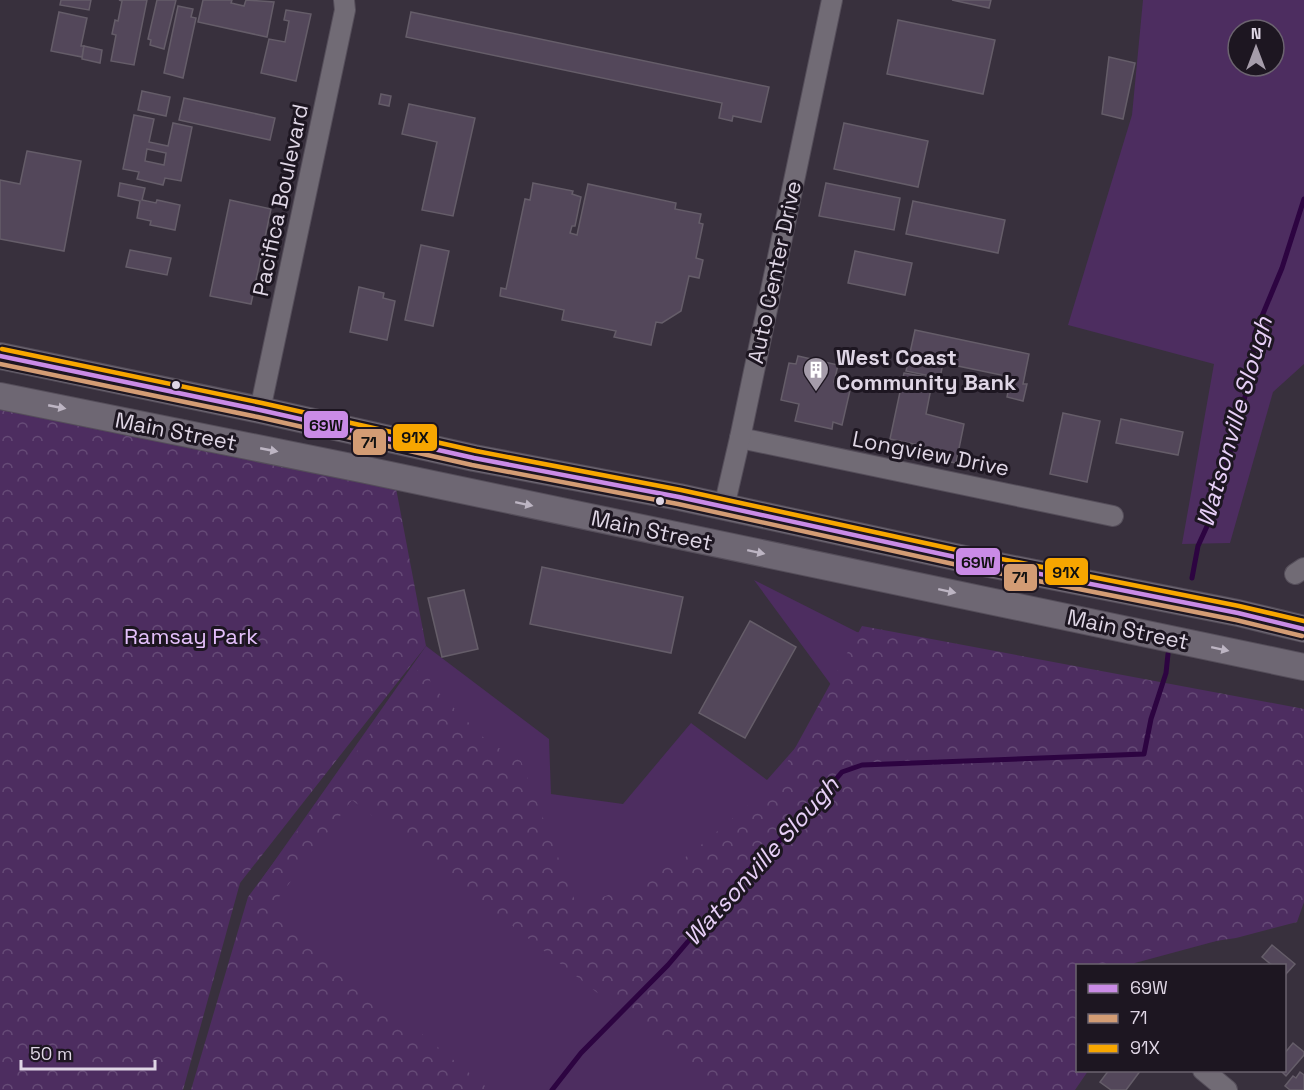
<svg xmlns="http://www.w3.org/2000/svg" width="1304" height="1090" font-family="'Space Grotesk',sans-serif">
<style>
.grass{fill:#4d2d60;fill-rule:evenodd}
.park{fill:url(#park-crowns)}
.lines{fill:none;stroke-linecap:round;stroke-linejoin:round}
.stream{stroke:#2d0441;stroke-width:5}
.building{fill:#53475a;stroke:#655d69;stroke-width:1.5;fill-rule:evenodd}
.minor-casing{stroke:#554e5a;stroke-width:22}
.major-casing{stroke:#554e5a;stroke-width:28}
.minor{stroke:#716b75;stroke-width:20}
.major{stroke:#6e6773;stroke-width:26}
.bus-1-casing{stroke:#1d1621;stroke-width:9}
.bus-2-casing{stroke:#1d1621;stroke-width:9}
.bus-3-casing{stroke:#1d1621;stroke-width:9}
.bus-1{stroke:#ca8be6;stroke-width:4.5}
.bus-2{stroke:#d39c74;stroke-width:4.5}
.bus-3{stroke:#f7a600;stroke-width:4.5}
.oneway{fill:#bdb5c3}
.bus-dot{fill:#dfd6e5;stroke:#1d1621;stroke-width:2}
.labels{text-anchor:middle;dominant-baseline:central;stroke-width:6;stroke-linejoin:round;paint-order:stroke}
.street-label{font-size:22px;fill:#dfd6e5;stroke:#1d1621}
.poi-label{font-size:22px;font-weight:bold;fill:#dfd6e5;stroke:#1d1621;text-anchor:start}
.park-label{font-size:22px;fill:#e4c0fb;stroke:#1d1621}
.water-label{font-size:24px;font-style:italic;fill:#e8d0f8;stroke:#1d1621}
.line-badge{stroke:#1d1621;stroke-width:2}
.pale-badge-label{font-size:16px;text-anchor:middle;font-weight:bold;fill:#111}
</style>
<defs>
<pattern id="park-crowns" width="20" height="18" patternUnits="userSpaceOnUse" patternTransform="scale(1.5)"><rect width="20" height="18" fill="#4d2d60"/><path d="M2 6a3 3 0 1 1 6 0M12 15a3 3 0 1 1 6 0" fill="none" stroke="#664b77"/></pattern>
</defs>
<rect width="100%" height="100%" fill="#38303d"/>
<g class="grass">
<path d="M1143,0H1304V364L1273,392L1230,543L1182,544L1214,364L1068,325L1132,115ZM1238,30H1274V66H1238Z"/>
<polygon points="754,580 857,632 1250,703 1272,926 1135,963 1133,965 1078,966 1031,1090 217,1090 254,890 426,646 549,739 551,794 623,804 691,723 767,780 840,697"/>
</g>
<g class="park">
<polygon points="0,401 395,483 426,646 240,883 183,1090 0,1090"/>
<polygon points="862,626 1304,709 1304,902 1297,922 1236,938 1154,950 1125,959 1125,965 1078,966 1078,1070 1088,1071 1075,1090 721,1090 352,800 270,909 490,1090 191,1090 248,897 426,659 431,685 487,741 521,761 577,906 628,888 689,855 777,781"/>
</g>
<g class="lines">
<g class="stream">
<polyline points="1192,578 1198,546 1208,524 1236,433 1252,368 1255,333 1282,268 1304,199"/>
<polyline points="552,1090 581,1053 668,965 747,872 801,820 842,772 862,765 1144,754 1151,719 1166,673 1168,654"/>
</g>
</g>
<g class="building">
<polygon points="61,0 91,0 89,10 60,5"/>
<polygon points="119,0 147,0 134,65 111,61 116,35 112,34 115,20 118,21 122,1"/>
<polygon points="157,0 176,0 164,49 150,45 151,40 148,39"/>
<polygon points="203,0 232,0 231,3 244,6 246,0 274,2 267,37 198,22"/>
<polygon points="952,0 991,0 989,8"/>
<polygon points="178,6 193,9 191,17 196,18 183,78 164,73"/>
<polygon points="286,10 311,14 296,81 261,73 269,39 285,42 289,21 284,20"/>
<polygon points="59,12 87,18 81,46 84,46 82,57 51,51"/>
<polygon points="411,12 769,87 761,122 733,116 732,121 719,118 722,103 406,37"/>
<polygon points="898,20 995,40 983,94 887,74"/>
<polygon points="84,46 102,50 100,63 82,59"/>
<polygon points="1109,57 1135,63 1123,119 1102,114"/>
<polygon points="142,91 170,97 166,116 138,110"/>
<polygon points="381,94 391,96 389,106 379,104"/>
<polygon points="184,98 275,118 270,140 179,120"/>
<polygon points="409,104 475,118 453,216 422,210 437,142 402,134"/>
<path d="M134,115L154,119L149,142L168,146L173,123L192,127L181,181L165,178L163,185L137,179L139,172L123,169ZM147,149L166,153L164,165L145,161Z"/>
<polygon points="844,123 928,141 918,187 834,169"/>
<polygon points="27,151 81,161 64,251 0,239 0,180 20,184"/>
<polygon points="120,183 145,188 142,200 156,203 157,200 180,205 175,230 150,225 151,221 137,218 140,201 118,196"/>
<polygon points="533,183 573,191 572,194 581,197 575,226 572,226 570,233 577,235 588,184 676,203 675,209 701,214 699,223 703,224 696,258 703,260 699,278 689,276 681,311 662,323 656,322 651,345 614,337 616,331 562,320 564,310 500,296 501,288 506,289 525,199 530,200"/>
<polygon points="826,183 900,198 894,230 819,216"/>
<polygon points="230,200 271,209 251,304 210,296"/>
<polygon points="913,201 1005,220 998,253 906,234"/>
<polygon points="421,245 449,251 433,326 405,320"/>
<polygon points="130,250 171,258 167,275 126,267"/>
<polygon points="855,251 912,263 905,295 848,283"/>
<polygon points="359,287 384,293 383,298 395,301 387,340 350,332"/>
<polygon points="915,330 1029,354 1023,384 1027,384 1023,401 1007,397 1011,377 943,363 940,378 906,371"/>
<polygon points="798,356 838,365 834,382 851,386 842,425 833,422 832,429 795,421 799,404 781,400 789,363 796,364"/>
<polygon points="904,373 933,378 926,414 964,424 956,463 921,456 924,446 890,439"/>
<polygon points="1063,413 1100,421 1087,482 1050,474"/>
<polygon points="1121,419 1183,432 1178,455 1116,443"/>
<polygon points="542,567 683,597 671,653 530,624"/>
<polygon points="464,590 478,649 442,657 428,598"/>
<polygon points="750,621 796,647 745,738 699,713"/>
<polygon points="1272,945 1295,964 1285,975 1284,966 1273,966 1262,957"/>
<polygon points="1293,1043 1304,1052 1304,1055 1286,1076 1280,1070 1284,1070 1284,1054"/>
<polygon points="1109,1070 1141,1070 1126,1090 1111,1090 1100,1082"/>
<polygon points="1300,1072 1304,1075 1304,1090 1290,1090 1285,1086 1293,1076 1296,1078"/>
</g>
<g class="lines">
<defs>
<g id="minor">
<polyline points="260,410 345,10 344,0"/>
<polyline points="740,438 1113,516"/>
<polyline points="724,507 740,438 832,0"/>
<polyline points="1295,574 1304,568"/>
<polyline points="1203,1070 1227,1090"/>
</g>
<g id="major">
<polyline points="0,356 260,410 474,458 679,497 969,560 1238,613 1304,629"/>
<polyline points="0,396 366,470 1304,667"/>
</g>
</defs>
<use href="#minor" class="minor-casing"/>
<use href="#major" class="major-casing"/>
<use href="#minor" class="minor"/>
<use href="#major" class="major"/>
<defs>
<polyline id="bus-1" points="0,356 260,410 474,458 679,497 969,560 1238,613 1304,629"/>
<polyline id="bus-2" points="0,364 258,417 472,465 678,504 967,567 1236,620 1302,636"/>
<polyline id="bus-3" points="2,349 262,403 476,451 681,490 971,553 1239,606 1304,621"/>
</defs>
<use href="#bus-1" class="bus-1-casing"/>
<use href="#bus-2" class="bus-2-casing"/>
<use href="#bus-3" class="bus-3-casing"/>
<use href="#bus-1" class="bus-1"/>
<use href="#bus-2" class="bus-2"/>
<use href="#bus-3" class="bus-3"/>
</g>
<defs><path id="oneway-solid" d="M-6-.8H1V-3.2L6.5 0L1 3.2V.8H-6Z" transform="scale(1.5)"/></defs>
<g class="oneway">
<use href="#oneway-solid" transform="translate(57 407) rotate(11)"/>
<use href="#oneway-solid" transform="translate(269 450) rotate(11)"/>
<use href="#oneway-solid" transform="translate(524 504) rotate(12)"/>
<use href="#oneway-solid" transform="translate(756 552) rotate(12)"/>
<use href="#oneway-solid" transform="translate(947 591) rotate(12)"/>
<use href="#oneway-solid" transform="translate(1220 649) rotate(12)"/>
</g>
<defs>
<symbol id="building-pin" viewBox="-11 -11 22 30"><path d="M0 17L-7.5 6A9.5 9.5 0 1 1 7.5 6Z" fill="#a59caa" stroke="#1d1621"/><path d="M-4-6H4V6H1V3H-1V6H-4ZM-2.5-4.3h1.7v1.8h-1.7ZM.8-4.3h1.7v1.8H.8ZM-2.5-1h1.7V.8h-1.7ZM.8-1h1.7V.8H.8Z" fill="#fff"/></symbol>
</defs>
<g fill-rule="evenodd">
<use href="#building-pin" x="801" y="355" width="30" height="40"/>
</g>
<g class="bus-dot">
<circle cx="176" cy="385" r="5"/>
<circle cx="660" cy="501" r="5"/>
</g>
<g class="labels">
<g class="street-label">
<text transform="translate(280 200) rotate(-78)">Pacifica Boulevard</text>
<text transform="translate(774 272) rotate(-78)">Auto Center Drive</text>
<text transform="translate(176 431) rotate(11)">Main Street</text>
<text transform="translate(931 453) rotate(11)">Longview Drive</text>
<text transform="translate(652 530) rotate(12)">Main Street</text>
<text transform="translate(1128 629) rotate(12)">Main Street</text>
</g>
<g class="poi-label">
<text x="836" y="357">West Coast<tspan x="836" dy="25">Community Bank</tspan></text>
</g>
<g class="park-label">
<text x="191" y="636">Ramsay Park</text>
</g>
<g class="water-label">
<text transform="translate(1234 422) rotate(-74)">Watsonville Slough</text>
<text transform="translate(761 861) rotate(-48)">Watsonville Slough</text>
</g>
</g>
<g class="line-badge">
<rect x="303" y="410" width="46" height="29" rx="6" fill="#ca8be6"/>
<rect x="392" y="423" width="46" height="29" rx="6" fill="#f7a600"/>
<rect x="352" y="428" width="35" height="28" rx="6" fill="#d39c74"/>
<rect x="955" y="547" width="46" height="29" rx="6" fill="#ca8be6"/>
<rect x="1044" y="557" width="45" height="29" rx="6" fill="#f7a600"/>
<rect x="1003" y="563" width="35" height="29" rx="6" fill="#d39c74"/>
</g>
<g class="pale-badge-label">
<text x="326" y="431">69W</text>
<text x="415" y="443">91X</text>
<text x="369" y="448">71</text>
<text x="978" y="568">69W</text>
<text x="1066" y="578">91X</text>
<text x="1020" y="583">71</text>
</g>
<rect x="1076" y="964" width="210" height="108" fill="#1d1621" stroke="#6b636f" stroke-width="1.5"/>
<rect x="1088" y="984" width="30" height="9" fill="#ca8be6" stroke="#6b636f" stroke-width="1.5"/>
<text x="1130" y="994" font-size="18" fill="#dfd6e5">69W</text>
<rect x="1088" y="1014" width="30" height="9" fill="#d39c74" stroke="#6b636f" stroke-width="1.5"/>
<text x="1130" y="1024" font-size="18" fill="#dfd6e5">71</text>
<rect x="1088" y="1044" width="30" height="9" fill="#f7a600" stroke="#6b636f" stroke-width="1.5"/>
<text x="1130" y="1054" font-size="18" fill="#dfd6e5">91X</text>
<g transform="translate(1256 48)"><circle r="28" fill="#1d1621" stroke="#6b636f" stroke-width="1.5"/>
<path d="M0-4.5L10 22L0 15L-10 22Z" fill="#a59caa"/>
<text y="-9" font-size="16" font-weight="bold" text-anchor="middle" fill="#dfd6e5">N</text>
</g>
<path d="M21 1060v9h134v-9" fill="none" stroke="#dfd6e5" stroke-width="3"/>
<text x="30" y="1060" font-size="18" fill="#dfd6e5" stroke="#1d1621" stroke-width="4.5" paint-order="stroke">50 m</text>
</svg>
